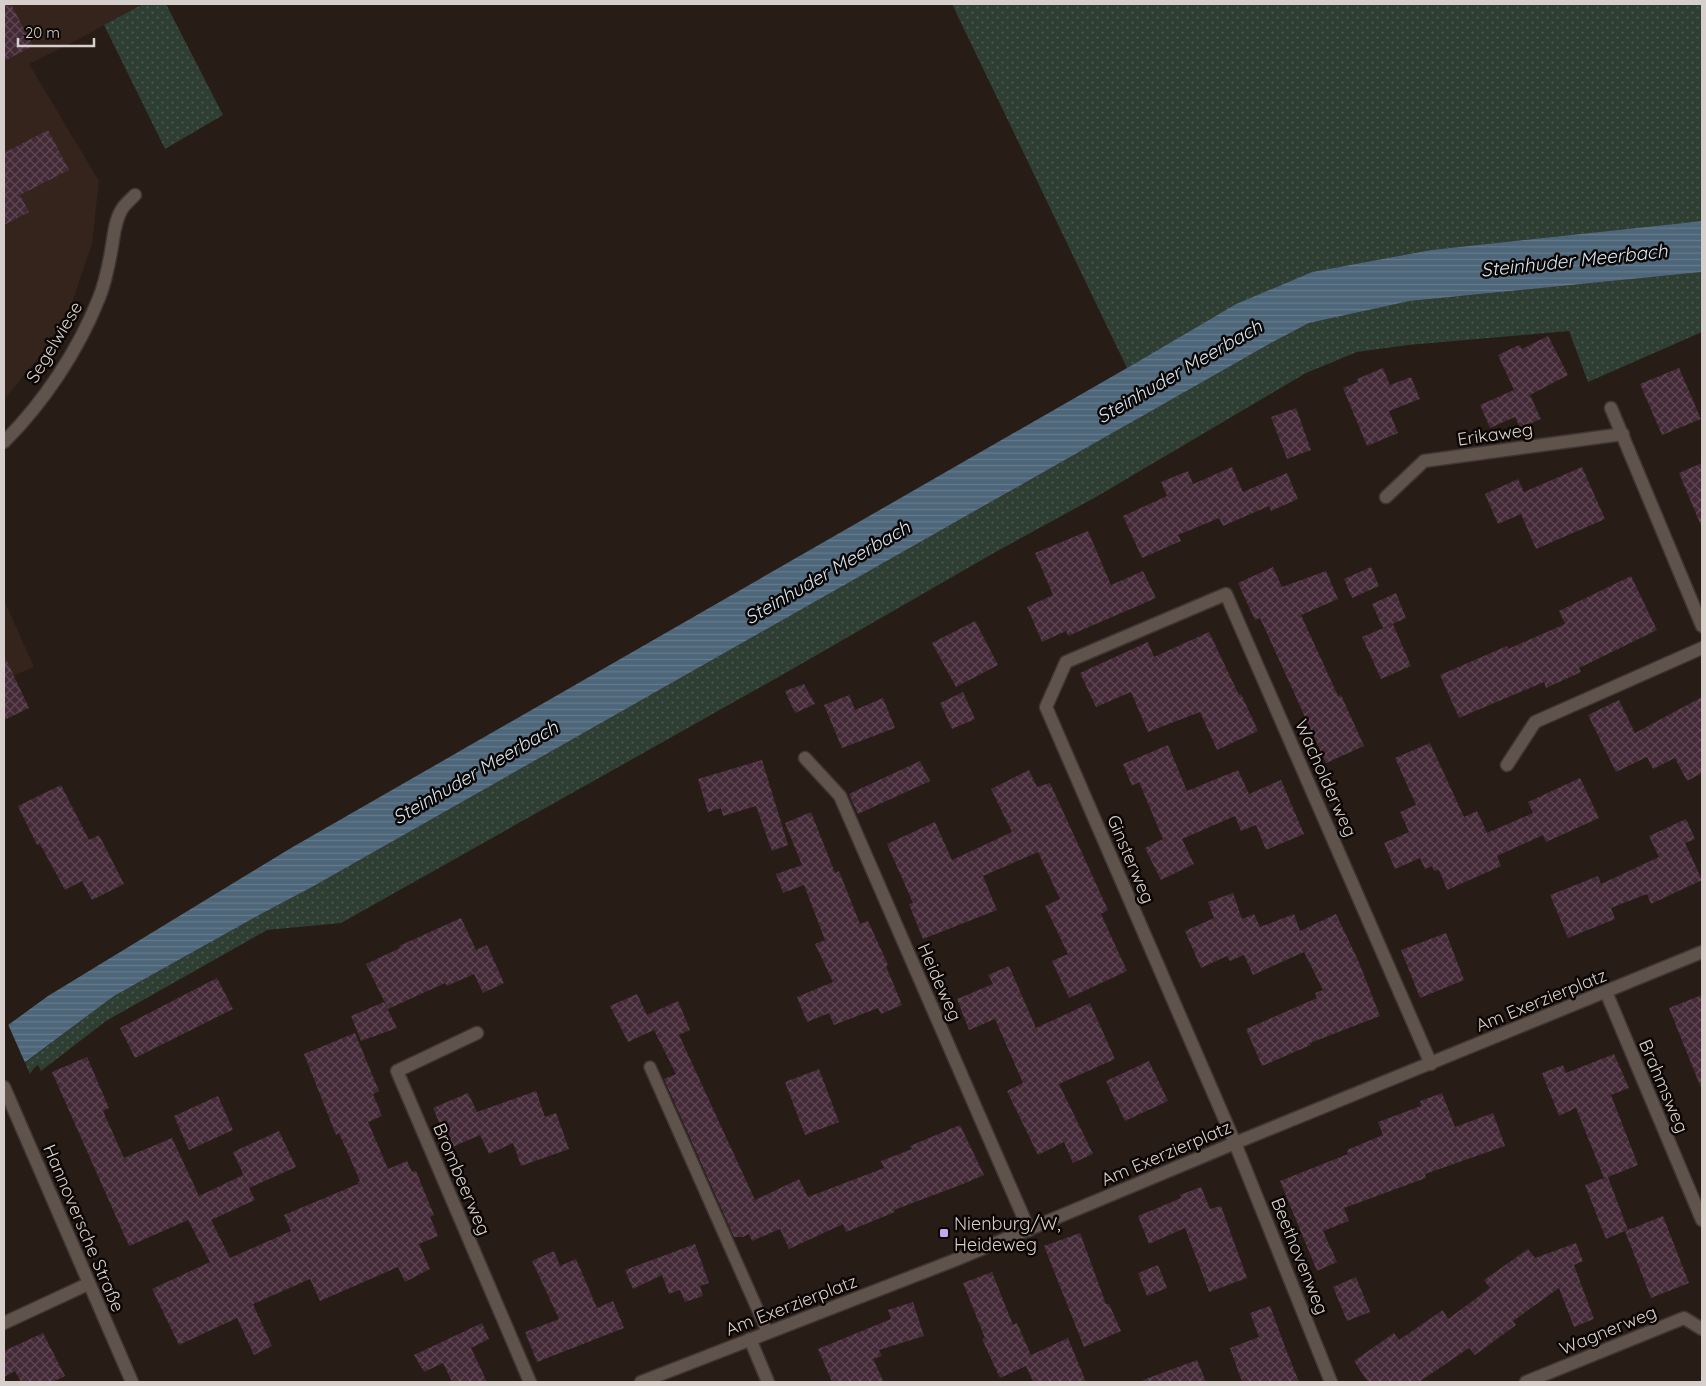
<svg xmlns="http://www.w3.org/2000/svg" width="1706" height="1386" font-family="Quicksand,sans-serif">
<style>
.built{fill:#34241b}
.grass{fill:url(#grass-dots)}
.water{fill:url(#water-rules)}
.pier{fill:#271c16}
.building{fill:url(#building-cross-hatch)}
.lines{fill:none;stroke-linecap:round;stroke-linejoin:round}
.lane-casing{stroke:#3f3633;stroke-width:14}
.street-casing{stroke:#3f3633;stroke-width:15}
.secondary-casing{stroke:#3f3633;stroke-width:15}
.lane{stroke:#60534c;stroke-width:11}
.street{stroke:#60534c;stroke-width:12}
.secondary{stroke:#60534c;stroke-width:12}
.poi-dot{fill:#c5a6f0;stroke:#0c0705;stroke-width:2}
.labels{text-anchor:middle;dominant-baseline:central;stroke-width:5;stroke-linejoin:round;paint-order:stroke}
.street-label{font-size:18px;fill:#d7cfcb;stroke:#0c0705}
.poi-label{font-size:18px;fill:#d7cfcb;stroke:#0c0705;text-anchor:start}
.water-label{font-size:19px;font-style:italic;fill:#d4e7f6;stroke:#0c0705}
</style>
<defs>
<pattern id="grass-dots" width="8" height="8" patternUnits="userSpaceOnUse" patternTransform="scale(1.25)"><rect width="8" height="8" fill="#2e3e33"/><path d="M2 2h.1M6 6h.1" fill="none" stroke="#4c594f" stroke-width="1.8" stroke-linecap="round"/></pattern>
<pattern id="water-rules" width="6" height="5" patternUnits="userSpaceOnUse" patternTransform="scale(1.25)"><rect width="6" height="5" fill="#4d6679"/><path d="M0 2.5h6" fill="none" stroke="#667b8b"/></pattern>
<pattern id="building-cross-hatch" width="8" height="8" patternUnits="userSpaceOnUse" patternTransform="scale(1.25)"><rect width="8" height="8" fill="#442a37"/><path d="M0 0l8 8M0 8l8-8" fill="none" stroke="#5e4853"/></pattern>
</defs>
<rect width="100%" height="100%" fill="#271c16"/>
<g class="built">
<polygon points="4,4 143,4 79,39 29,64 99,181 92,244 63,329 4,399"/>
<polygon points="4,600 34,667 4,680"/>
</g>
<g class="grass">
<polygon points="143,4 166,4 223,115 165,149 104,25"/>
<polygon points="952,4 1702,4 1702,221 1431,250 1312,272 1236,304 1127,368"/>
<polygon points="1702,272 1702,332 1588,382 1569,331 1408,345 1357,352 1306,373 1096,497 992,554 782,675 341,923 267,930 106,1021 41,1071 38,1065 34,1068 30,1074 25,1063 114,996 261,914 312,887 1271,343 1309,323 1410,301"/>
</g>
<polygon class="water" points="1702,221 1702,272 1410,301 1309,323 1271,343 312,887 261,914 114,996 4,1078 4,1028 48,996 291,848 1127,368 1236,304 1312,272 1431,250"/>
<polygon class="pier" points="7,1022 26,1065 4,1081 4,1025"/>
<g class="building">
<polygon points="4,4 11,4 33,46 4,61"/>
<polygon points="48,130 69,170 20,195 29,212 4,225 4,153"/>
<polygon points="1548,336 1568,375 1530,395 1541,419 1520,428 1515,417 1490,428 1480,405 1514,390 1498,355 1519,345 1522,349"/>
<polygon points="1383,368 1390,385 1411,377 1420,399 1389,411 1398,433 1367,446 1343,388 1358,382 1357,379"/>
<polygon points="1679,368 1701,419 1662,435 1640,384"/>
<polygon points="1296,408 1311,450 1287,459 1271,417"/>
<polygon points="1702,463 1702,528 1679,473"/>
<polygon points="1232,467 1243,492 1287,473 1298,499 1271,511 1269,506 1223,526 1219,518 1178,535 1181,541 1142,558 1123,516 1167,496 1161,482 1188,471 1193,484"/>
<polygon points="1582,467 1605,519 1536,549 1521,514 1498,524 1485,494 1518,479 1524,492"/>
<polygon points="1088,531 1111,585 1143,571 1156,598 1068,636 1066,631 1042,642 1027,607 1053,595 1035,553"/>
<polygon points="1273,567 1282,587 1326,571 1338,599 1301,615 1338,696 1341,695 1364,746 1326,763 1260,618 1255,620 1238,583"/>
<polygon points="1371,567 1379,586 1352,598 1344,579"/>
<polygon points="1631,576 1657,630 1579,668 1581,672 1546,688 1544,682 1459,718 1440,675 1507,646 1508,649 1565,624 1559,611"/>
<polygon points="1396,593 1406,618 1383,628 1372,604"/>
<polygon points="975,621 998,665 956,687 932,643"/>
<polygon points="1393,624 1411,666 1381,679 1362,637"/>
<polygon points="1209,632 1239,695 1241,694 1258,731 1217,750 1200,712 1148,732 1131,692 1096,707 1080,673 1148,642 1154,657"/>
<polygon points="4,655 29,708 4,720"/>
<polygon points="804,684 815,704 795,713 785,691"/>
<polygon points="963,692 975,719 952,729 940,703"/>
<polygon points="849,695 855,710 883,698 895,728 842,748 824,705"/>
<polygon points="1702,697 1702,773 1687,781 1675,758 1653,769 1647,757 1616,772 1588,715 1619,700 1635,733"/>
<polygon points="1430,743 1464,817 1477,811 1487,833 1533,813 1528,802 1580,778 1599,818 1546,842 1543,835 1497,856 1501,866 1447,890 1439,870 1434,871 1432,866 1425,869 1420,858 1395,869 1384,843 1409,832 1400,812 1416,805 1395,758"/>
<polygon points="1168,745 1187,791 1238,770 1249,794 1281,780 1304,834 1266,850 1256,825 1241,831 1235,816 1182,839 1194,864 1161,880 1145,848 1163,839 1139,782 1132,786 1123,764"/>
<polygon points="762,760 788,845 772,851 756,806 723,816 721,808 708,812 698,779"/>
<polygon points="920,761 930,781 858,814 849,794"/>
<polygon points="1029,770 1037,787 1050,783 1108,910 1101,914 1127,971 1069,998 1052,961 1068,954 1045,906 1060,899 1038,852 983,876 997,910 923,939 909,904 913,903 887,844 935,822 952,860 1012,832 991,789"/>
<polygon points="61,785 89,840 99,835 124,884 92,900 82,881 65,890 40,844 37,845 18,806"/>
<polygon points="811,812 835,873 839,871 860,924 868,921 888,965 886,966 902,1005 881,1014 878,1008 834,1025 829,1013 807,1022 797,997 833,982 815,944 825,940 804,885 783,893 776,874 802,865 785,823"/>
<polygon points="1686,819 1695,839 1685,843 1702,880 1651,904 1647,894 1611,908 1615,919 1568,938 1550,895 1598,876 1601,884 1659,857 1649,836"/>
<polygon points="1233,893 1242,919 1254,914 1260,927 1294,914 1300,931 1336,914 1358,960 1380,1016 1310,1043 1311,1045 1262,1066 1246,1029 1317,998 1315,993 1323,990 1304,952 1253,975 1244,955 1230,961 1227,956 1201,968 1185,931 1214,918 1208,902"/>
<polygon points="461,918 476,950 487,945 504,983 483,993 474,974 447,986 445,983 388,1009 366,964 400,948 399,946"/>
<polygon points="1446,933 1464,980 1420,998 1401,950"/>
<polygon points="1009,966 1036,1028 1090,1003 1115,1059 1059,1084 1093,1154 1073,1163 1064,1142 1038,1155 1007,1091 1023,1083 995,1019 969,1030 957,999 993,984 988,975"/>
<polygon points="217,978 233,1009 135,1058 120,1028"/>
<polygon points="637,994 647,1015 678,1001 690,1030 679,1035 755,1200 799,1179 808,1197 884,1168 881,1161 912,1149 910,1146 960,1125 984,1175 963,1184 894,1210 895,1212 846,1232 843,1224 789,1249 780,1229 752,1241 749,1234 743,1237 734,1237 664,1079 676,1074 654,1030 628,1042 610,1006"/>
<polygon points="1702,995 1702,1087 1701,1088 1669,1008"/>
<polygon points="384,1002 397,1028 361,1041 351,1016"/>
<polygon points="355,1033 379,1091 373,1094 382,1116 368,1122 388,1169 407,1161 412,1172 416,1171 434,1215 430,1217 438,1236 419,1244 430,1269 405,1282 398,1267 320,1301 310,1279 253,1304 272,1346 254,1355 237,1318 179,1345 152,1289 210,1262 188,1220 129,1246 52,1072 87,1057 109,1108 103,1111 124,1158 172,1138 199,1196 243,1175 249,1187 233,1152 279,1131 296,1167 249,1188 255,1200 211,1220 230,1258 291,1231 284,1215 358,1184 358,1182 360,1181 339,1133 336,1135 304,1054"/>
<polygon points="1614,1054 1629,1088 1611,1095 1638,1165 1608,1177 1628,1230 1663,1216 1689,1283 1651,1298 1625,1231 1606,1239 1585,1185 1604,1178 1576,1108 1559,1116 1542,1073 1563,1065 1566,1073"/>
<polygon points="1149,1061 1168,1101 1125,1121 1106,1081"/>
<polygon points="819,1069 839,1122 805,1135 785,1082"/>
<polygon points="536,1091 545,1117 556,1113 569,1149 521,1166 513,1143 489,1154 480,1135 450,1148 433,1108 468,1093 477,1112"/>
<polygon points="1442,1093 1455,1127 1493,1113 1505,1146 1425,1174 1426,1178 1344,1208 1349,1221 1323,1231 1337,1262 1317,1271 1280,1181 1348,1154 1347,1150 1383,1135 1378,1122 1421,1106 1420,1101"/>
<polygon points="218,1096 233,1130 189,1150 174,1116"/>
<polygon points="1201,1187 1210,1209 1221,1206 1247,1278 1209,1292 1185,1228 1149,1244 1138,1216 1181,1198 1180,1195"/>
<polygon points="1080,1233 1106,1304 1109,1304 1121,1331 1084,1347 1044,1246"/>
<polygon points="1576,1243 1583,1261 1574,1265 1594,1319 1574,1327 1559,1288 1513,1321 1516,1325 1475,1355 1469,1348 1419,1382 1368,1382 1354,1361 1394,1333 1399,1340 1443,1310 1448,1319 1490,1288 1484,1280 1528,1249 1535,1258"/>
<polygon points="695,1244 709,1283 700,1286 703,1296 685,1302 680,1290 669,1294 662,1275 633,1289 625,1270"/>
<polygon points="554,1251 560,1266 576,1259 597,1308 613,1301 624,1328 537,1362 525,1332 559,1319 532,1261"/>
<polygon points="1158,1265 1167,1288 1147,1296 1138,1273"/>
<polygon points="992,1272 1013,1325 1017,1323 1031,1355 1068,1338 1086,1382 1033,1382 1026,1366 1000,1378 982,1339 985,1338 963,1283"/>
<polygon points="1356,1277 1370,1312 1347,1321 1333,1287"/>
<polygon points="913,1302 924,1336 879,1350 882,1356 873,1359 884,1382 832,1382 818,1349 891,1319 888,1310"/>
<polygon points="1270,1306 1285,1347 1299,1382 1242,1382 1230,1348 1259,1337 1250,1313"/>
<polygon points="482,1323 489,1339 471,1348 487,1382 452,1382 443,1363 424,1372 414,1355"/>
<polygon points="43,1333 65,1376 52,1382 21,1382 15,1371 4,1377 4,1351"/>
<polygon points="1197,1360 1206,1382 1143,1382 1143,1380"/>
</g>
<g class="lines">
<defs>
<polyline id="lane" points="650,1067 768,1333"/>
<g id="street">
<polyline points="1611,408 1702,626"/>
<path d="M4,442C44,402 78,351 99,298C106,281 109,264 112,246C114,234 115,220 122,209C125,204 131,199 135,195"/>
<polyline points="1386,497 1424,461 1623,434"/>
<polyline points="805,758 840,796 1029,1230"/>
<polyline points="1507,765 1535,722 1702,648"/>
<polyline points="1606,992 1702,1220"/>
<polyline points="477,1033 397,1071 530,1382"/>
<polyline points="4,1323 88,1284"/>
<polyline points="750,1339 768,1382"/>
<polyline points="641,1382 955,1260 1235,1143 1702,952"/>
<polyline points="1331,1382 1235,1143 1046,707 1066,662 1226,594 1431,1064"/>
<polyline points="1526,1382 1684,1318 1702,1329"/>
</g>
<polyline id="secondary" points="4,1087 132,1382"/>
</defs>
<use href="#lane" class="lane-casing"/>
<use href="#street" class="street-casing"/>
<use href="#secondary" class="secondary-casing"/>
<use href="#lane" class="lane"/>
<use href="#street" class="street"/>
<use href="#secondary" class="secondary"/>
</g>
<rect class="poi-dot" x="939" y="1228" width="10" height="10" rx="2.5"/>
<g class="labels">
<g class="street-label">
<text transform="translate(54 342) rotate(-59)">Segelwiese</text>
<text transform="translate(1495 434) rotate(-8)">Erikaweg</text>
<text transform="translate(1326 778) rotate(66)">Wacholderweg</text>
<text transform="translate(1131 859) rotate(67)">Ginsterweg</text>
<text transform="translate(940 982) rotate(66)">Heideweg</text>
<text transform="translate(1541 1000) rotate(-22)">Am Exerzierplatz</text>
<text transform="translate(1664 1086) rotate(67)">Brahmsweg</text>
<text transform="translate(1166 1153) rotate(-23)">Am Exerzierplatz</text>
<text transform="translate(462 1179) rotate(67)">Brombeerweg</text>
<text transform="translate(84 1228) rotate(67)">Hannoversche Straße</text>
<text transform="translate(1300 1256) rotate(68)">Beethovenweg</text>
<text transform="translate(791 1305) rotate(-21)">Am Exerzierplatz</text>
<text transform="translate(1608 1330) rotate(-22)">Wagnerweg</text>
</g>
<g class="poi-label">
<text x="954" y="1223">Nienburg/W,<tspan x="954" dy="21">Heideweg</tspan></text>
</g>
<g class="water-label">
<text transform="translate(1574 260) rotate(-6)">Steinhuder Meerbach</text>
<text transform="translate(1179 371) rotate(-30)">Steinhuder Meerbach</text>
<text transform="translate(827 572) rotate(-30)">Steinhuder Meerbach</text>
<text transform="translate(475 772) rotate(-30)">Steinhuder Meerbach</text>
</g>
</g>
<rect width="1706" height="1386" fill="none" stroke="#d7cfcb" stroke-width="10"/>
<path d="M18 38v8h76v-8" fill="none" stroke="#d7cfcb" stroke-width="2.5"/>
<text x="25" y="38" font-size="15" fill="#d7cfcb" stroke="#0c0705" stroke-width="4" paint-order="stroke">20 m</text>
</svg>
